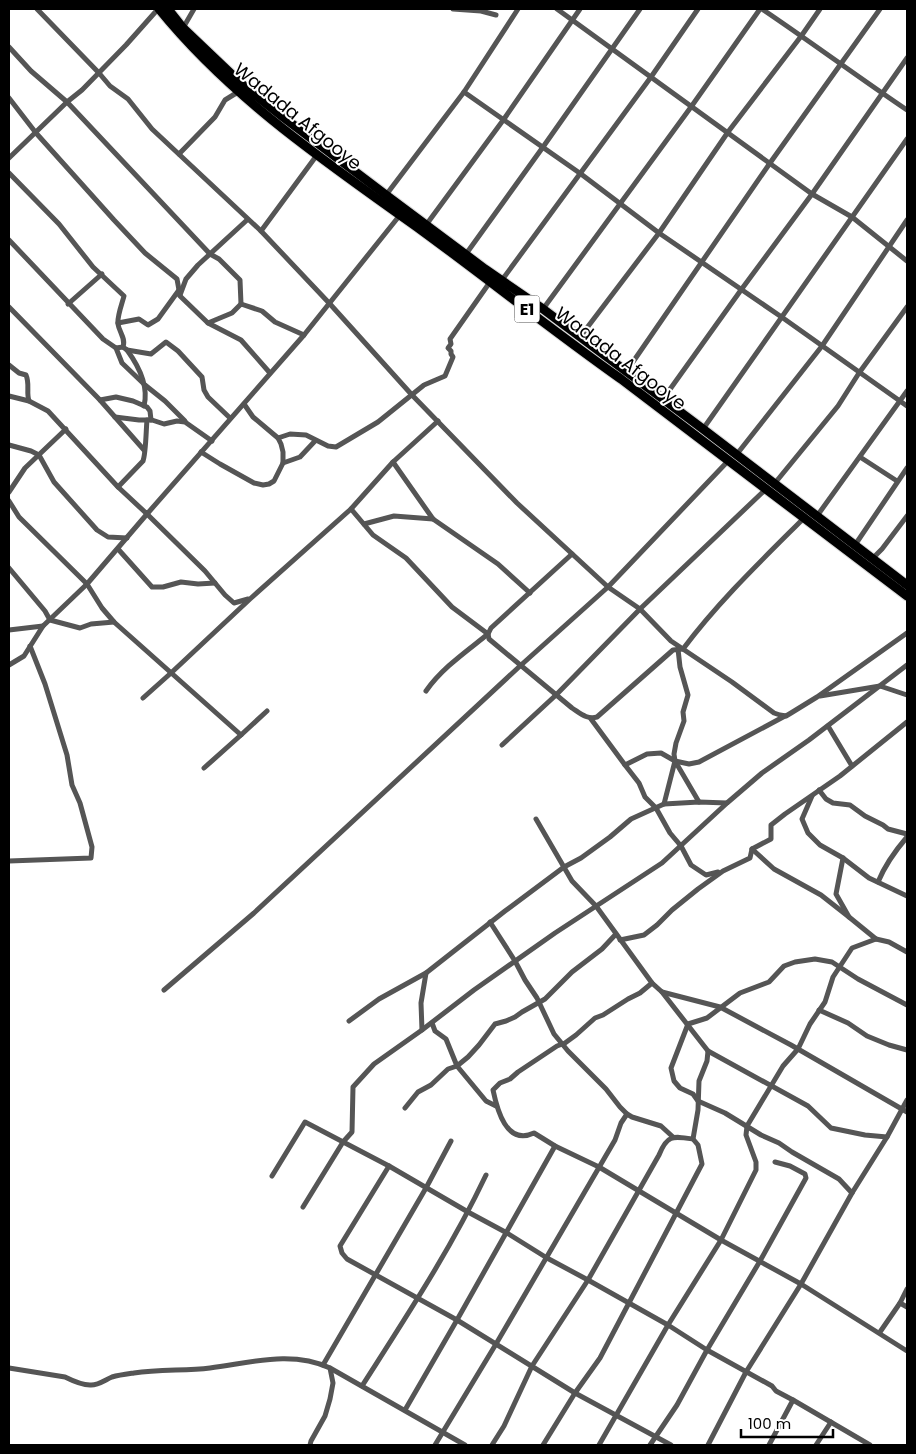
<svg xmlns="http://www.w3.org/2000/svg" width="916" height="1454" font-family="Poppins,sans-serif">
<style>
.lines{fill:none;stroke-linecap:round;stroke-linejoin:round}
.highway-casing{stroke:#dbdbdb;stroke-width:11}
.street{stroke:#555;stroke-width:5}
.highway{stroke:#000;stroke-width:9}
.labels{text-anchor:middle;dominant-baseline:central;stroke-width:4;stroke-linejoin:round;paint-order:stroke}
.shield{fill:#fff;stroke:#4c4c4c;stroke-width:1}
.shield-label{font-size:16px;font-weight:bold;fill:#000}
.street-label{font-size:18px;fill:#000;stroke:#fff}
</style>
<rect width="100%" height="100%" fill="#fff"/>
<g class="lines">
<defs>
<g id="highway">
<path d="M159,9C232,99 327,163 421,230C488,279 553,331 621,379L907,596"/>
<polyline points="168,9 183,28 245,87 283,117 386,195 485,269 543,309 703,429 907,585"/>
</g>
</defs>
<use href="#highway" class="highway-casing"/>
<g class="street">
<polyline points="37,9 99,73 110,86 128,99 152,129 261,231 330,304 412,395 517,503 608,587 640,609 671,641 732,682 774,713 780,715 786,716 791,713 817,697 907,633"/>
<polyline points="453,9 481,11 496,15"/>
<polyline points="557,9 812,194 852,217 907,261"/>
<path d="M762,9C811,42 858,77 907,110"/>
<polyline points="183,28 194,9"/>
<polyline points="9,47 31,71 67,102 210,254 219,259 240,280 241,304"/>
<polyline points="464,92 581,174 659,233 783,318 907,406"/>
<polyline points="9,98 36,133 114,220 145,253 177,279 179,290"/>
<polyline points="179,154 215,117 225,100 238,92"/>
<polyline points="9,158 67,102 82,90 126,45 158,9"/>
<path d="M9,173L59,224L93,267L124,296C122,304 117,316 118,324C119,332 126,338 123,347L127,350L151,354L166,342L178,351L202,377L204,390L208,397L230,418"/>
<polyline points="386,195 464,92 518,9"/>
<polyline points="426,225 504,119 580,9"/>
<polyline points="261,231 317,155"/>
<polyline points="9,240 103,339 116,348 123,347"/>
<polyline points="466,254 543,147 640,9"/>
<polyline points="502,280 651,77 698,9"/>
<polyline points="180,295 186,279 198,265 247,220"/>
<polyline points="68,304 102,274"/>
<polyline points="9,307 100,400 144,450"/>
<polyline points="543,309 691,107 760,9"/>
<polyline points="118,323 139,319 148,325 158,319 179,290 180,296 208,323 232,313 241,304 262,311 275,322 304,335"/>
<polyline points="208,323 241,340 270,373"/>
<polyline points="580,337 659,233 728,132 802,35 820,9"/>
<polyline points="116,348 122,363 145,385 165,401 185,421"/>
<path d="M127,350C138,365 149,386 144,406"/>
<path d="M9,365L19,373L26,375C30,384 26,392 29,401"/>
<polyline points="626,372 770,163 880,9"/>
<polyline points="9,396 29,401 48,411 118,487 147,514 304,335 400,215"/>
<polyline points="663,399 741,290 812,194 907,58"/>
<polyline points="100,400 116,397 133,401 147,407 150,411 151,420"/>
<polyline points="115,417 139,420 152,420 164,424 177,421 185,422 212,441"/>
<polyline points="703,429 907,139"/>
<polyline points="278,438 290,434 306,435 328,446 336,447 378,422 424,385 445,376 453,357 451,354 451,351 448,348 451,344 450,339 490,282"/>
<polyline points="9,445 31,451 39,455 54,482 97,530 108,537 127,538"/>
<polyline points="201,452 220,464 254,483 263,485 269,484 274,481 283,463 283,452 281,444 278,438 253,417 244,404"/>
<polyline points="737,454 822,346 907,220"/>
<polyline points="860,457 897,481"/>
<polyline points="393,462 433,519 498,564 530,593"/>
<polyline points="283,463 300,457 315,441"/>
<polyline points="775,483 838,406 859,373 907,307"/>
<path d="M118,487L143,461C146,453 146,430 147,420"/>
<polyline points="9,492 25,468 66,429"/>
<polyline points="9,501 19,517 87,584 102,608 114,622 241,735 204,768"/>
<path d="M351,509L373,535L406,558L452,607L488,634C467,651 442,668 426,691"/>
<polyline points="817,516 907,391"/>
<polyline points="364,524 394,516 433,519"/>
<polyline points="855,545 907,468"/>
<polyline points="118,549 152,587 163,587 181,582 198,584 215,583"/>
<path d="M572,554L491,628L488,634L489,639L572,708C580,713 587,720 597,717L673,650L683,649C719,601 762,560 805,517"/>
<polyline points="873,558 882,549 907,516"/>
<polyline points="9,568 45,611 50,620 80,628 91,624 114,622"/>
<polyline points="9,630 43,626 87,584 147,514 205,571 225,595 234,603 248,599"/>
<polyline points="678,649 680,667 688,695 683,712 684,721 676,743 674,754 675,761 699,802"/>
<polyline points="9,665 24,656 43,626"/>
<polyline points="820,696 880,686 907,695"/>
<polyline points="143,698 171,673 250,599 351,509 393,462 438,421"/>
<polyline points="591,719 625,765 647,754 661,753 675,761 689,764 699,762 785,716"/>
<polyline points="828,726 852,766"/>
<polyline points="241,735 267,711"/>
<polyline points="502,745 556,695 640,609 767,488"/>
<polyline points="625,765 639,783 645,797 656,808 670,833 681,846 691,865 706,875 718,872"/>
<polyline points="819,790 826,799 833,803 850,805 865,816 883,825 888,829 907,834"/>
<polyline points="812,796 802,819 808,833 820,845 843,858 869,878 907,896"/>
<polyline points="664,804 675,761"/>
<polyline points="536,819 572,881 596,906 652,983 662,992 720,1007 791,1045 907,1112"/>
<polyline points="752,849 774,869 821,895 849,917"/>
<polyline points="843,858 836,894 849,917 876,939"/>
<polyline points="9,861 91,858 92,847 80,803 72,785 67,755 45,684 30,646"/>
<path d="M878,882C885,865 895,851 907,837"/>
<polyline points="490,922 515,961 525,980 537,998 554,1034 568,1051 606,1089 620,1107 627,1114 632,1117 661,1126 673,1137"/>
<polyline points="620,940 644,935 657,925 672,910 698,889 723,871 750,858 752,849 771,839 771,825 785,814 840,776 907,722"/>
<path d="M652,983L640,993L628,999L603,1015L595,1018L576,1035L565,1043L557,1046L518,1072L510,1079L500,1083L493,1090C497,1109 506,1146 534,1133L555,1146L599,1167L721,1240L801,1284L907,1351"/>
<polyline points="164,990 254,913 520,666 608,587 729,460"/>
<polyline points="819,1010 848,1023 867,1036 889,1045 907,1050"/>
<polyline points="349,1021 379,999 426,973 505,911 564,867 581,858 610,837 631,819 664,804 699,802 727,803"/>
<polyline points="432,1023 435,1031 446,1039 457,1066 486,1101 496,1106"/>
<polyline points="422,1030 421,1003 426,973"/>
<polyline points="708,1051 808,1106 831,1128 865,1135 887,1137"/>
<polyline points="405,1108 418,1092 431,1085 448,1069 457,1066 468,1057 479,1045 495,1024 506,1021 515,1017 522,1012 545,999 572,972 602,949 616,934"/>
<polyline points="389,1166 340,1246 342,1253 347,1259 457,1320 575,1393 671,1445"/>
<polyline points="272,1176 305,1122 389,1166 468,1212 507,1233 547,1258 588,1280 668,1325 707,1350 772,1386 776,1391 793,1400 870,1445"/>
<polyline points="852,1193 839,1179 792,1152 779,1143 761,1135 725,1113 698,1101 693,1094 680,1088 674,1081 671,1068 688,1024 707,1018 740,993 769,982 784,966 795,962 815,959 832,962 858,979 907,1005"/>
<polyline points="303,1207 343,1142 352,1132 353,1087 374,1064 422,1030 474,990 555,933 662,863 727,803 762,773 809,740 907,665"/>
<polyline points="900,1303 907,1289"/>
<polyline points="880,1332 900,1303 907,1307"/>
<polyline points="323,1365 426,1188 451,1141"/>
<path d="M9,1368L65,1377C71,1380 83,1385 90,1385C97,1386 105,1380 112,1377C119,1375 127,1374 134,1373C159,1369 185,1371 210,1368C250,1363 291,1350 330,1368L333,1383L330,1399L325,1416L311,1441L310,1445"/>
<polyline points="330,1368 465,1445"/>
<path d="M362,1386C406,1317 451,1249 486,1175"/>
<polyline points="405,1410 457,1320 555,1146"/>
<polyline points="435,1445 496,1344 615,1140 621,1123 627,1114"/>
<path d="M492,1445L504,1426L532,1366L588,1280L659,1155C667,1135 672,1136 693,1139"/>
<polyline points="543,1445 575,1393 600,1358 702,1164 698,1145 693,1139 698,1110 699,1081 707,1061 708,1051 662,992"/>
<polyline points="599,1445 668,1325 721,1240 756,1170 756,1162 746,1135 747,1126 783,1066 798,1049 810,1024 825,1002 833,977 852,948 876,939 889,942 907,952"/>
<polyline points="650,1445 677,1405 707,1350 760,1261 806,1178 805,1174 790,1166 775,1162"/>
<polyline points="708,1445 746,1372 801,1284 852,1193 887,1137 907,1100"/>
<polyline points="769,1445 793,1400"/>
<polyline points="816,1445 831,1422"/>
</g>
<use href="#highway" class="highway"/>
</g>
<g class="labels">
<rect class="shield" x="514.5" y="295.5" width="25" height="27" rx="4"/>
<g class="shield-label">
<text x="527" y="309">E1</text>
</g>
<g class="street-label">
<text transform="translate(298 116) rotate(39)">Wadada Afgooye</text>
<text transform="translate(621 358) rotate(37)">Wadada Afgooye</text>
</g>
</g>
<rect width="916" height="1454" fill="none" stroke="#000000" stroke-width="20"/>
<path d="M741 1429v8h92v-8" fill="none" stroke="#000000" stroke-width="2.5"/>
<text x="748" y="1429" font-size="15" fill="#000000" stroke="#ffffff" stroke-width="4" paint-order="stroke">100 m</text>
</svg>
